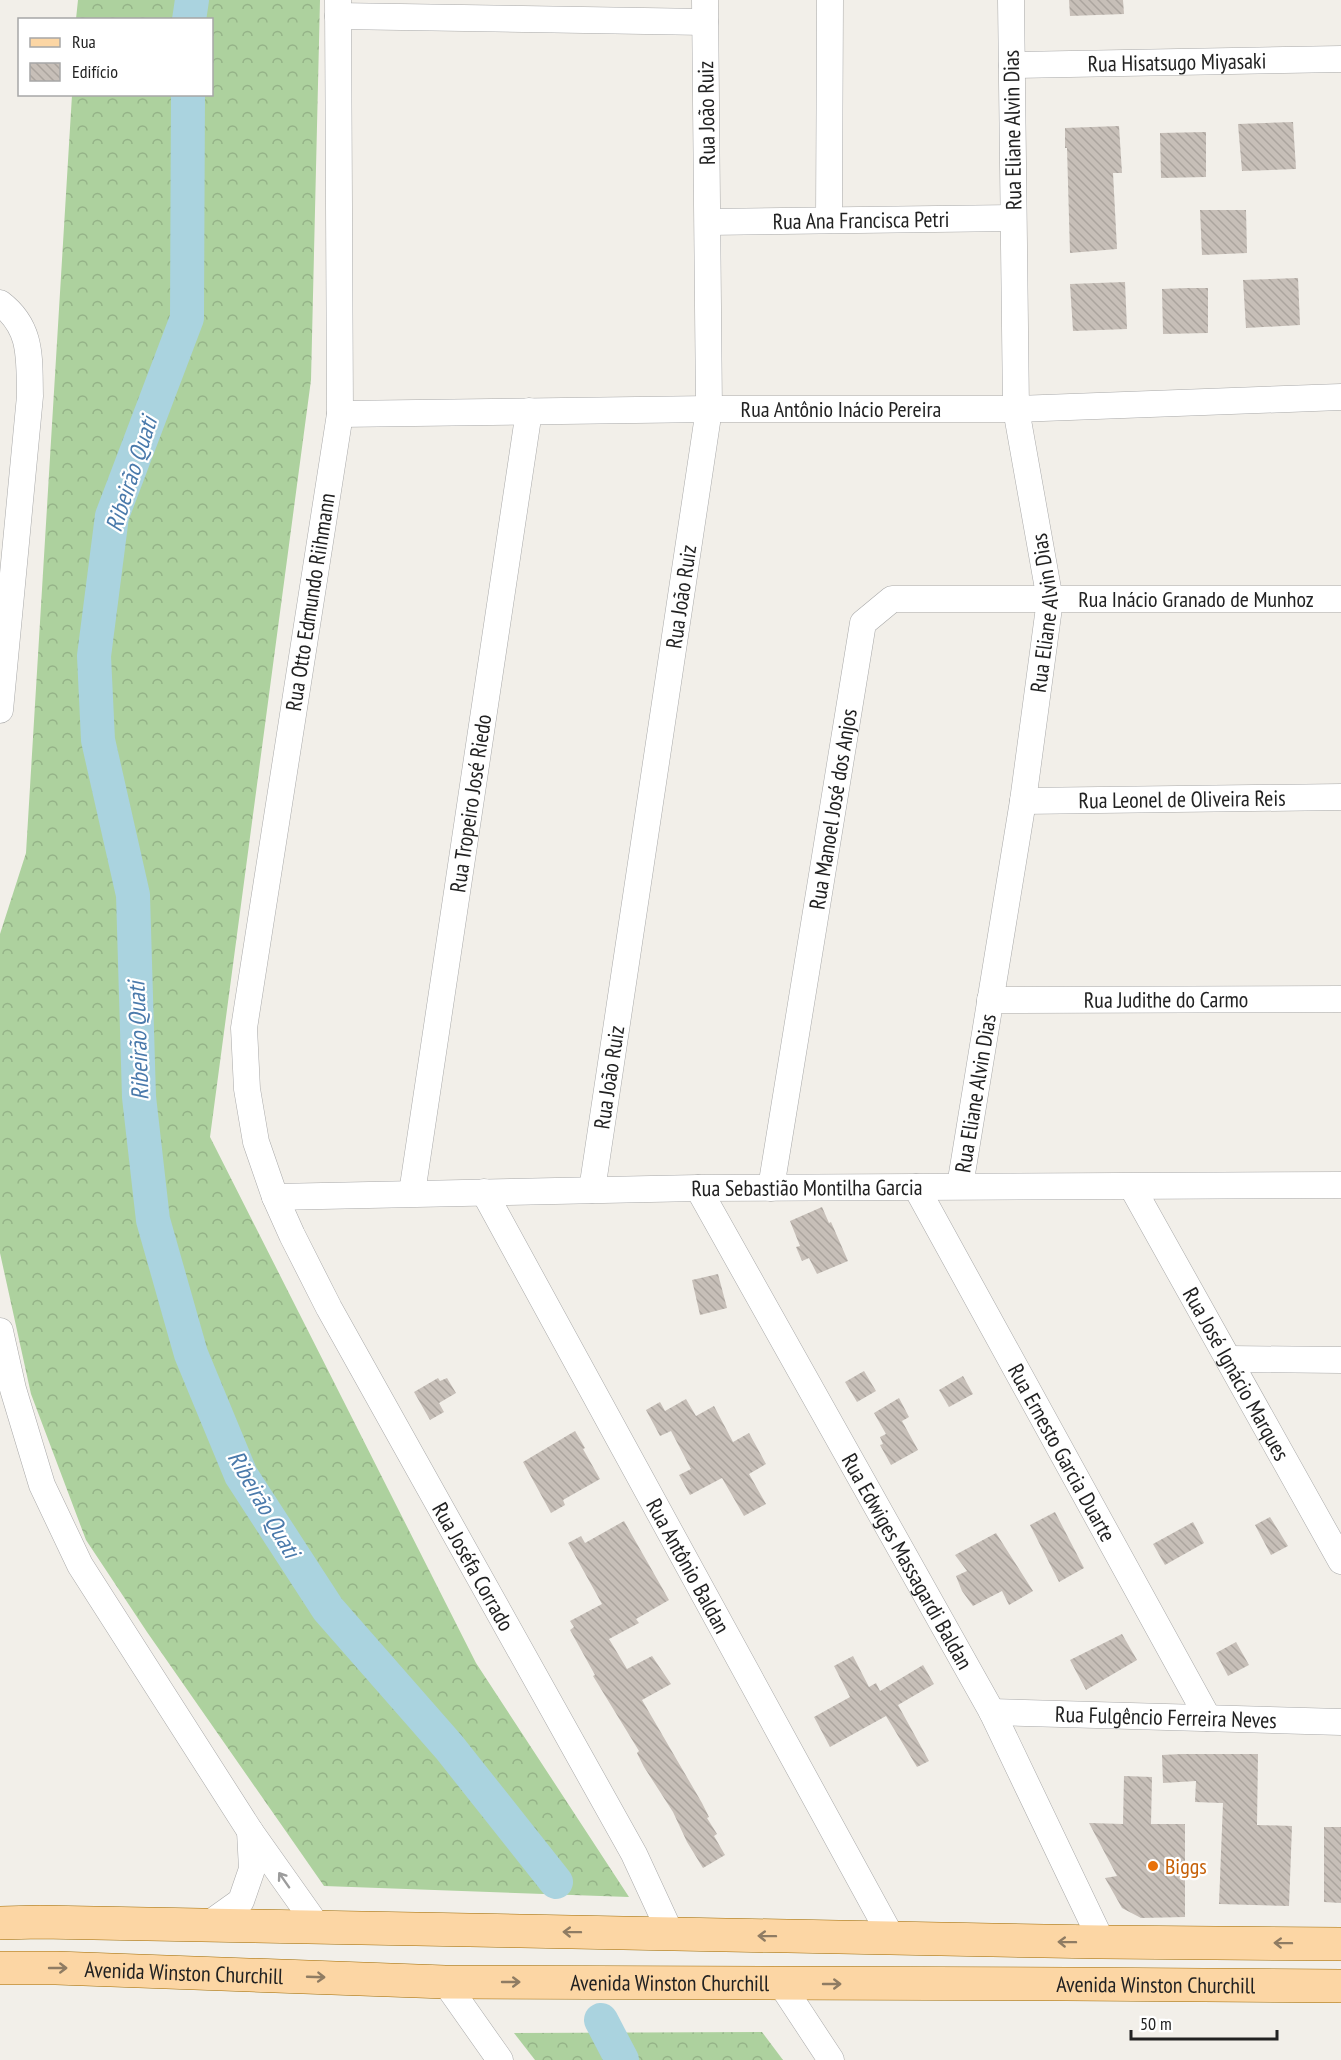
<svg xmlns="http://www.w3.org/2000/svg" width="1341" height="2060" font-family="'PT Sans Narrow',sans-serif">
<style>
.forest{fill:url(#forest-crowns)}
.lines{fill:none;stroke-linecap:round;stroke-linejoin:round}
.river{stroke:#aad3df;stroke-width:34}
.building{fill:url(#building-back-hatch)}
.minor-casing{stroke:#a9a9a9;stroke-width:27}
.major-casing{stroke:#a06b00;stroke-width:34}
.minor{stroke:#fff;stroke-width:26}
.major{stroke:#fcd6a4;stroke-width:33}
.oneway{stroke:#9c9c9c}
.oneway2{stroke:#8f7c63}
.food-dot{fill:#e8710a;stroke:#fff;stroke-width:2}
.labels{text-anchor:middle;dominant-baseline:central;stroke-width:4.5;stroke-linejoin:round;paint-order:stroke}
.street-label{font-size:22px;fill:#222;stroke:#fff}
.food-label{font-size:22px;fill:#c56008;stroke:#fff;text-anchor:start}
.water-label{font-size:24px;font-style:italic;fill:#4a7aab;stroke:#fff}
</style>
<defs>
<pattern id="forest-crowns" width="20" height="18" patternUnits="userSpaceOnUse" patternTransform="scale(1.5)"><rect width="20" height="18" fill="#add19e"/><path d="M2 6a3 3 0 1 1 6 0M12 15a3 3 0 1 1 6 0" fill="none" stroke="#95b388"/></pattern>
<pattern id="building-back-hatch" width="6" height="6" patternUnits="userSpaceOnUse" patternTransform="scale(1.5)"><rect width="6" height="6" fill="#c7bfb8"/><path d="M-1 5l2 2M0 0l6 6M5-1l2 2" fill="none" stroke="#aba49e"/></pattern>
</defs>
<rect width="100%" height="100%" fill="#f2efe9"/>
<g class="forest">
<polygon points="78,0 320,0 311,380 210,1137 476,1663 629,1897 324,1886 147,1632 86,1540 31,1394 0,1253 0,934 26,853 72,95 212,94 212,20 76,19"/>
<polygon points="762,2032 783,2060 535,2060 514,2033"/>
</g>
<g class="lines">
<g class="river">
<polyline points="189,20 192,0"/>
<polyline points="188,94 187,318 112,516 94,656 98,740 133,895 139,1097 153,1220 191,1354 241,1475 328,1609 449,1747 556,1882"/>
<polyline points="601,2020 622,2060"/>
</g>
</g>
<g class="building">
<polygon points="1069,0 1123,0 1124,14 1070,16"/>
<polygon points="1293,122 1296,169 1242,171 1238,124"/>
<polygon points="1119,126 1122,173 1113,173 1117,249 1070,253 1067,148 1065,148 1065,128"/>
<polygon points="1206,132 1206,177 1161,178 1160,133"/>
<polygon points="1200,210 1246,210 1247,253 1202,255"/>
<polygon points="1298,278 1300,325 1246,328 1243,280"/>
<polygon points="1125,282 1127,329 1073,331 1070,284"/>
<polygon points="1187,288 1208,288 1208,333 1163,334 1162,289"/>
<polygon points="822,1207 829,1223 831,1222 848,1261 817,1274 809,1258 802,1261 796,1247 800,1246 790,1221"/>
<polygon points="718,1274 727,1308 700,1315 692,1280"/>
<polygon points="864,1371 876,1391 857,1402 845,1382"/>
<polygon points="963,1376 973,1394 949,1407 939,1390"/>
<polygon points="438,1378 440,1381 447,1378 456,1393 439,1403 444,1412 430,1420 414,1392"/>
<polygon points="899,1398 909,1417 902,1421 918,1450 891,1465 880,1445 883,1444 880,1437 886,1434 874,1413"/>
<polygon points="686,1399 696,1416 714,1406 733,1442 749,1433 766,1464 749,1474 766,1504 744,1516 722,1478 690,1495 679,1475 691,1469 671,1431 660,1436 646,1410 660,1402 665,1411"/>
<polygon points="575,1431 585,1448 583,1449 600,1479 563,1500 565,1505 551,1513 523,1462"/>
<polygon points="1055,1512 1084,1568 1059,1582 1030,1525"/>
<polygon points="1270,1517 1288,1546 1271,1555 1255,1525"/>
<polygon points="624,1521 669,1600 636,1619 639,1623 609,1639 627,1669 652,1656 671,1684 642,1700 702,1803 709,1817 707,1818 717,1834 714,1836 725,1855 703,1868 687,1842 673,1812 644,1767 637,1753 639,1751 593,1676 595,1675 570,1630 574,1627 570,1621 602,1604 568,1543 581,1536 585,1543"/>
<polygon points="1193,1522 1204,1543 1165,1565 1153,1544"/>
<polygon points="996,1533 1033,1591 1009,1605 1002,1591 973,1606 962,1591 956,1576 967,1571 955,1555"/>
<polygon points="1122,1634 1137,1660 1086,1690 1070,1660"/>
<polygon points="1236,1642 1249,1665 1228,1676 1216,1653"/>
<polygon points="853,1656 869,1687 876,1683 880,1691 923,1665 934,1684 898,1705 929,1761 917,1767 886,1716 830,1747 814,1717 850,1697 834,1666"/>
<polygon points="1181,1754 1258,1754 1257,1825 1292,1826 1289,1906 1219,1904 1223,1803 1195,1802 1196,1781 1163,1783 1162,1755"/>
<polygon points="1124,1776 1152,1777 1151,1824 1185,1824 1185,1917 1141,1918 1122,1908 1105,1878 1117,1876 1089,1823 1123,1824"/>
<polygon points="1324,1827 1341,1827 1341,1903 1324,1902"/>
</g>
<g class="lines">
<defs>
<g id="minor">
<path id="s1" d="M338,0L340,414L244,1028L247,1089L256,1142L275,1197L292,1235L329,1308L634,1854L671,1934"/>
<polyline points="338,16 705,22"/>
<path id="s2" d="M1012,65L1341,59"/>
<polyline points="829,220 830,0"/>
<path id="s3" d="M708,222L1013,218"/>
<path d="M0,303C33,328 29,359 30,396L0,710"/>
<path id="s4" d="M340,414L709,409H1016L1341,397"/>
<path id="s5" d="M1023,801L1341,797"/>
<path id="s6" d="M990,1000L1341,999"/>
<path id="s7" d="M960,1186L1023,801L1050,600L1016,409L1011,0"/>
<path id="s8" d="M916,1187L1208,1718"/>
<path id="s9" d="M1132,1187L1341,1561"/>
<path id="s10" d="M698,1188L992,1712L1102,1942"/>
<path id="s11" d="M771,1188L863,623L892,599H1341"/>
<path id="s12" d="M592,1190L709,409L705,0"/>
<path id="s13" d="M484,1192L892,1938"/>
<path id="s14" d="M412,1193L529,411"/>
<path id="s15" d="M275,1197L698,1188L1341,1185"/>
<polyline points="0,1331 13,1389 42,1485 80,1565 250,1831 318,1927"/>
<polyline points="1229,1359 1341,1360"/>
<path id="s16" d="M992,1712L1341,1722"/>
<polyline points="206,1926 241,1901 252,1869 250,1831"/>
<polyline points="445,1982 500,2060"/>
<polyline points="781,1984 831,2060"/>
</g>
<g id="major">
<polyline points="0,1923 40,1922 1102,1942 1341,1944"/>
<path id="s17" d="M0,1968H56L445,1982L1067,1984L1341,1986"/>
</g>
</defs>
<use href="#minor" class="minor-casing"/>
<use href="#major" class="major-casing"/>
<use href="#minor" class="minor"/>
<use href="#major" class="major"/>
</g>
<defs><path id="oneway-shaft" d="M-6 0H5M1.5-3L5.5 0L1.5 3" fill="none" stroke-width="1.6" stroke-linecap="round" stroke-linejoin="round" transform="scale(1.5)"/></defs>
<use class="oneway" href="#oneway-shaft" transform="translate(284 1880) rotate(-125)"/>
<g class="oneway2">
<use href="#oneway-shaft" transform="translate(572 1932) rotate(-179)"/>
<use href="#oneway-shaft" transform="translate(767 1936) rotate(-179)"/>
<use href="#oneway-shaft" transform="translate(1067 1942) rotate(-179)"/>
<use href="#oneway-shaft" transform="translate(1283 1943) rotate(-179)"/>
<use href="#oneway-shaft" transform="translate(58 1968)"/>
<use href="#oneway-shaft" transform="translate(316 1977) rotate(2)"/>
<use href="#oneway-shaft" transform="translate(511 1982)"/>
<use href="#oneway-shaft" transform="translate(832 1984)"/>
</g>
<circle class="food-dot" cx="1153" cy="1866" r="6"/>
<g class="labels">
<g class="street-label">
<text stroke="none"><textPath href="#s2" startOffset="165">Rua Hisatsugo Miyasaki</textPath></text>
<text transform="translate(706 113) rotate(-91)">Rua João Ruiz</text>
<text transform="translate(1012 130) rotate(-91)">Rua Eliane Alvin Dias</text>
<text stroke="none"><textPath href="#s3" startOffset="153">Rua Ana Francisca Petri</textPath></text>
<text stroke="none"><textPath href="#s4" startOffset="501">Rua Antônio Inácio Pereira</textPath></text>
<text stroke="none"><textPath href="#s12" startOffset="600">Rua João Ruiz</textPath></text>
<text stroke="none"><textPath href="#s11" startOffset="914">Rua Inácio Granado de Munhoz</textPath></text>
<text transform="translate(310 602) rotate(-81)">Rua Otto Edmundo Riihmann</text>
<text stroke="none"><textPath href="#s7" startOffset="580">Rua Eliane Alvin Dias</textPath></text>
<text stroke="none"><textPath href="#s5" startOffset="159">Rua Leonel de Oliveira Reis</textPath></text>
<text stroke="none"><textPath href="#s14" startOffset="394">Rua Tropeiro José Riedo</textPath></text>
<text stroke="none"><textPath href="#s11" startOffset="384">Rua Manoel José dos Anjos</textPath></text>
<text stroke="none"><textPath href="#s6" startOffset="176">Rua Judithe do Carmo</textPath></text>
<text stroke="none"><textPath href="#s12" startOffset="114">Rua João Ruiz</textPath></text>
<text stroke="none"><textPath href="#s7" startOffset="94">Rua Eliane Alvin Dias</textPath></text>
<text stroke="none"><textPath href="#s15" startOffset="532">Rua Sebastião Montilha Garcia</textPath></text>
<text stroke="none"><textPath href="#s9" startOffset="214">Rua José Ignácio Marques</textPath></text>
<text stroke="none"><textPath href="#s8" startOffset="303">Rua Ernesto Garcia Duarte</textPath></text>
<text stroke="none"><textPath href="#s10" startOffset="428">Rua Edwiges Massagardi Baldan</textPath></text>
<text stroke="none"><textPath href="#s13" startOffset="426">Rua Antônio Baldan</textPath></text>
<text stroke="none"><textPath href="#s1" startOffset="1628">Rua Joséfa Corrado</textPath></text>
<text stroke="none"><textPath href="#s16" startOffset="174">Rua Fulgêncio Ferreira Neves</textPath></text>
<text stroke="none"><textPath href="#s17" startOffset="184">Avenida Winston Churchill</textPath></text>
<text stroke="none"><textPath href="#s17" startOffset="670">Avenida Winston Churchill</textPath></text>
<text stroke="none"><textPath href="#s17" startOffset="1156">Avenida Winston Churchill</textPath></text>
</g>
<g class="food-label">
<text x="1165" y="1866">Biggs</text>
</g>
<g class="water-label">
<text transform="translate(131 474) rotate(-72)">Ribeirão Quati</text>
<text transform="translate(138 1041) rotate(-92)">Ribeirão Quati</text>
<text transform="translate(264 1504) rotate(60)">Ribeirão Quati</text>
</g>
</g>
<rect x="18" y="18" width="195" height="78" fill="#ffffff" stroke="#a7a7a7" stroke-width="1.5"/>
<rect x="30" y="38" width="30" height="9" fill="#fcd6a4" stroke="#a7a7a7" stroke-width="1.5"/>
<text x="72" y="48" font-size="18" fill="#222222">Rua</text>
<rect x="30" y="63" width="30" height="18" fill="url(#building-back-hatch)" stroke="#a7a7a7" stroke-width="1.5"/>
<text x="72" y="78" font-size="18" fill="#222222">Edifício</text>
<path d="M1131 2030v9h146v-9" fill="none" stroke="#222222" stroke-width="3"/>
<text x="1140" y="2030" font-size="18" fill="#222222" stroke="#ffffff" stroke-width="4.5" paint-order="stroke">50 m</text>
</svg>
